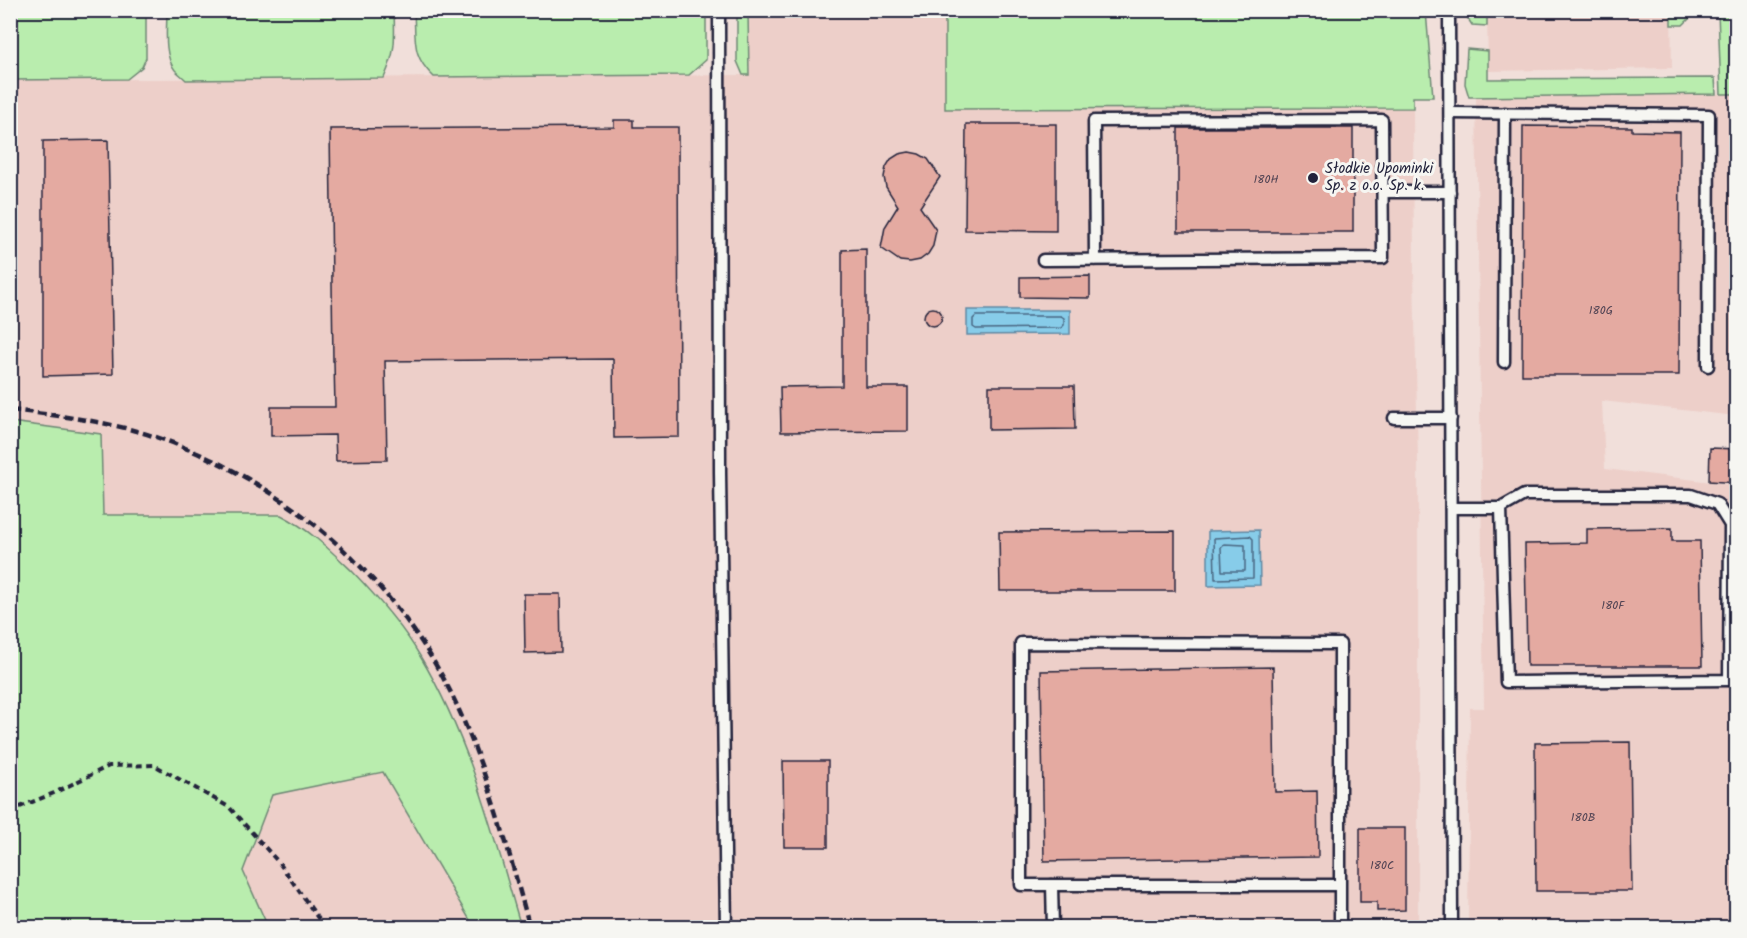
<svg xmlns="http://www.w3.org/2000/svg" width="1747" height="938" font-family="Kalam,sans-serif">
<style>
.built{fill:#edcfc9}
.green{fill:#b9edae;stroke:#6e8874;stroke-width:1.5}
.water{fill:#87cce9;stroke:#5f88a3;stroke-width:1.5}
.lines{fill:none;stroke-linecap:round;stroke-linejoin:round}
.shore{stroke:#4a6681;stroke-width:1.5}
.building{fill:#e4aaa1;stroke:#22223b;stroke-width:1.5}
.lane-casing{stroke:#22223b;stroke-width:15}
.path{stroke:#22223b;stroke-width:4;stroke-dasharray:6 4.5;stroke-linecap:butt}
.lane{stroke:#f6f6f2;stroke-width:10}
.rail{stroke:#22223b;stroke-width:4.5;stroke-dasharray:9 4.5;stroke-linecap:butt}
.poi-dot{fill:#22223b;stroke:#f6f6f2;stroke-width:2}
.labels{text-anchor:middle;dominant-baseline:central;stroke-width:6;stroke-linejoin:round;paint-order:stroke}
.number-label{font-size:12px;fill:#524454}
.poi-label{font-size:15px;fill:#22223b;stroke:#f6f6f2;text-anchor:start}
</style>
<rect width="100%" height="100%" fill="#f1dfda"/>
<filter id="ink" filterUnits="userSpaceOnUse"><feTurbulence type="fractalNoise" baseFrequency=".0167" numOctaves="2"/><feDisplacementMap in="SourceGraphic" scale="12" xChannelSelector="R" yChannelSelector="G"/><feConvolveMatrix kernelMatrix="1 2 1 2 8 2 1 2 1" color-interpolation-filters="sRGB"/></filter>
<g filter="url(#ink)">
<g class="built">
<polygon points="945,10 945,109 1413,108 1414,272 1418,461 1418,927 521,927 489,816 462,742 439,689 419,653 377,597 329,549 281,515 103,515 101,434 11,422 11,80 749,75 748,11"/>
<polygon points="1487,11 1671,11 1672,68 1488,71"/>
<polygon points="1736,94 1736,416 1602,401 1605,469 1736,485 1736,706 1734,707 1735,927 1468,928 1470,708 1484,708 1476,96"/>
<polygon points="383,772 474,927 268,927 243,871 272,795"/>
</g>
<g class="green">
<polygon points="11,10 146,11 146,58 142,67 127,79 11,80"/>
<path d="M167,11H394C395,39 396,52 384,78L186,80C183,77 178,73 175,70C163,55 167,28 167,11Z"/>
<path d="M414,11H706V60L689,75L434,77C411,55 416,41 414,11Z"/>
<polygon points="737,11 748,11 749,75 743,75 737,61"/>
<polygon points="945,11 1426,11 1433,97 1413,97 1413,108 945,109"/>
<polygon points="1463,11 1487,11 1487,26 1472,25"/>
<polygon points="1671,11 1693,11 1693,15 1683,25 1671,25"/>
<polygon points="1718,11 1736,11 1736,94 1721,94"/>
<polygon points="1467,49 1488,51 1488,79 1715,78 1716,94 1469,97 1465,84"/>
<path d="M11,422L101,434L103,515H281C309,529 330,550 352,571C377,597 402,625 420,656C470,739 494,835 521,927H474L383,772L272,795L243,871L268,927H11Z"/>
<polygon points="1734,706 1736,706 1736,928 1735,927"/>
</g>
<g class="water">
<polygon points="967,310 1070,310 1070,334 967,335"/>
<polygon points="1259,530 1260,585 1208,586 1208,531"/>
</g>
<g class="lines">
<g class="shore">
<polygon points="976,316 1061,316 1064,318 1064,325 1061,328 976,329 973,327 973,319"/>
<polygon points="1250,536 1253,539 1253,578 1215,579 1214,538"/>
<polygon points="1224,544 1245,545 1245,571 1222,571 1221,547"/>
</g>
</g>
<g class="building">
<polygon points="614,120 634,120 634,127 678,127 679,437 614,438 613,359 385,361 387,460 336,461 335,435 271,436 271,407 335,407 334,361 333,361 330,129 614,127"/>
<polygon points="966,124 1056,124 1056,231 965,230"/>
<polygon points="1523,126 1632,127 1632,131 1680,132 1679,375 1522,375"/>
<rect x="1178" y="128" width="175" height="104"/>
<polygon points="108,140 113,374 43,376 43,141"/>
<polygon points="909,152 919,154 928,159 940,177 920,207 936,230 933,246 928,254 920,260 910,262 900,261 881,248 885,227 898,206 886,187 884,177 886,167 891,159 899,154"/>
<polygon points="866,249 866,387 908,387 908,431 781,432 780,387 842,386 842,250"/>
<polygon points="1090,276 1090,298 1020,297 1020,277"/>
<circle cx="933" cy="317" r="9"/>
<polygon points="989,386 1074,386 1075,429 989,430"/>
<polygon points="1710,448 1737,449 1737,483 1709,481"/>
<polygon points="1672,528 1672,541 1700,541 1702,666 1527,666 1525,544 1587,543 1587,529"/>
<polygon points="1175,531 1175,591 1000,591 999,532"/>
<polygon points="524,594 560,594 561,652 525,653"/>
<polygon points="1273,667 1275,792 1317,791 1318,857 1044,861 1041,671"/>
<polygon points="1630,742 1632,891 1536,891 1535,743"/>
<polygon points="783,761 828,761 828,847 784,847"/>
<polygon points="1360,828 1405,828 1405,910 1377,911 1377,902 1360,902"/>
</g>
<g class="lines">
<defs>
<g id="lane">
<polyline points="719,10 720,472 726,928"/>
<polyline points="1449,10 1452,928"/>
<polyline points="1450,113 1709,115 1708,366"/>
<polyline points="1383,192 1450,192"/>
<polyline points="1043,260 1383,258 1382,120 1094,121 1095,260"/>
<polyline points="1504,362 1505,113"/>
<polyline points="1394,418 1451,418"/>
<polyline points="1451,508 1501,508 1506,682 1729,680 1730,525 1717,504 1691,495 1524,495 1501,508"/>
<polyline points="1052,885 1053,928"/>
<polyline points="1340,885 1021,885 1021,643 1340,644 1340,928"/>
</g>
</defs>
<use href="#lane" class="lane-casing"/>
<polyline class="path" points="10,811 54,793 109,766 154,765 229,807 280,864 325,928"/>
<use href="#lane" class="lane"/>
<path class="rail" d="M10,410C54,415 98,420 140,432C274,472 391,571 452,695C487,768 508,849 530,928"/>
</g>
</g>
<circle class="poi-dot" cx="1313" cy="178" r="6"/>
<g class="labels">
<g class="number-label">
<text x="1266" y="179">180H</text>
<text x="1601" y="310">180G</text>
<text x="1613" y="605">180F</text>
<text x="1583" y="817">180B</text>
<text x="1382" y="865">180C</text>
</g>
<g class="poi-label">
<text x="1325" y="169">Słodkie Upominki<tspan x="1325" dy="17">Sp. z o.o. Sp. k.</tspan></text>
</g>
</g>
<rect width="1747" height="938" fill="none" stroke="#f6f6f2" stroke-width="36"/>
<rect x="18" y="18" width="1711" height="902" fill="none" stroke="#22223b" stroke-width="2" filter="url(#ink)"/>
</svg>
